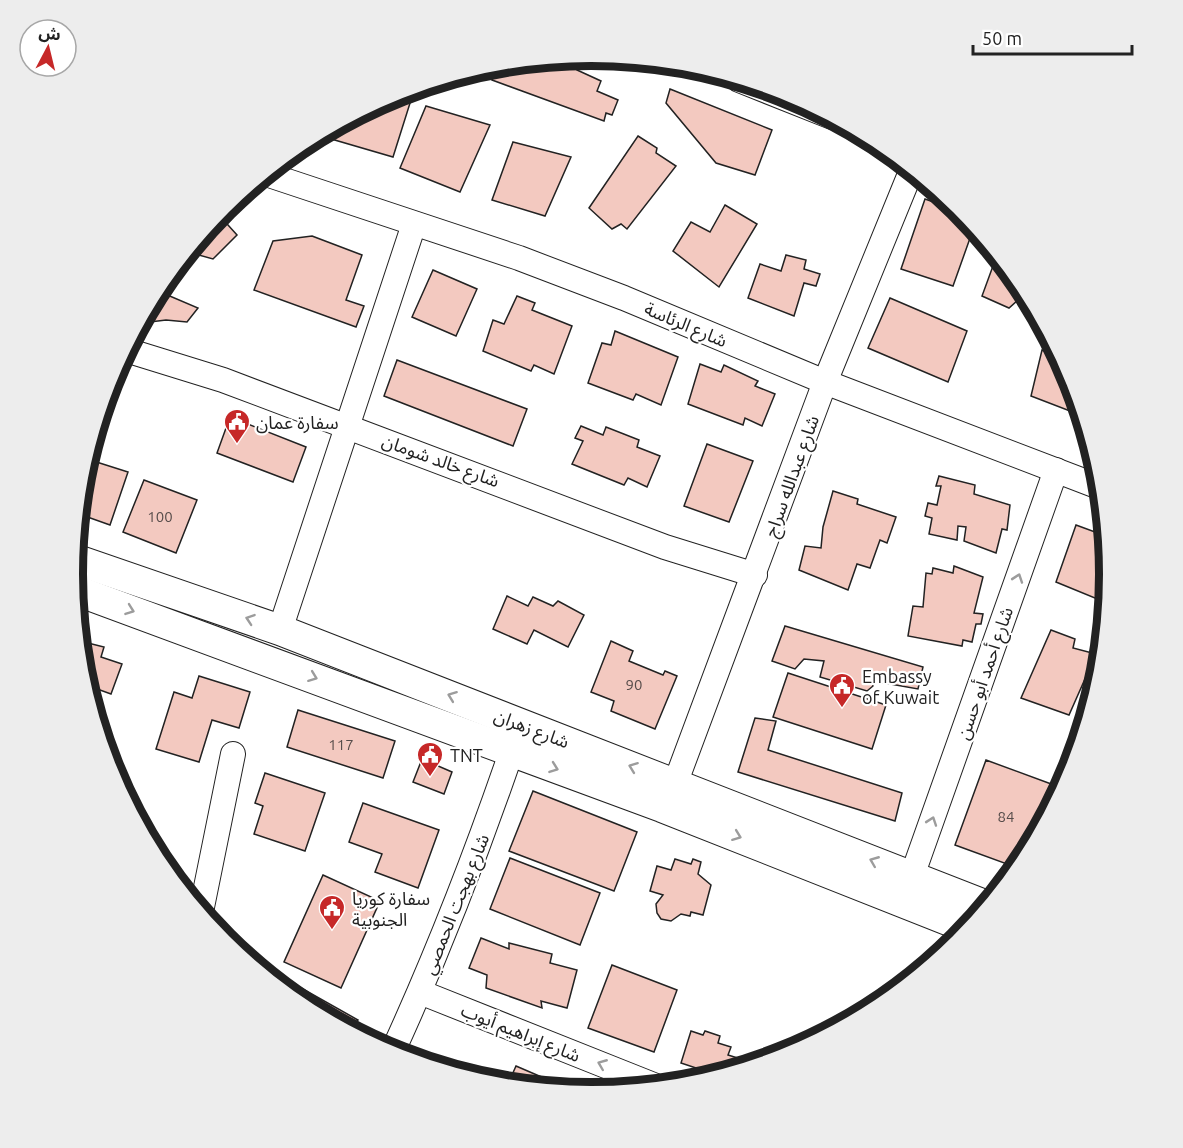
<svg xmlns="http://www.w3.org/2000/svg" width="1183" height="1148" font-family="Ubuntu,'Noto Sans Arabic',sans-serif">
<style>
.building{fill:#f3c9c0;stroke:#222;stroke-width:1.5}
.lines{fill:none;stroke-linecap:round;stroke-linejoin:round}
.minor-casing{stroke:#222;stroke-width:26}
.major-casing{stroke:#222;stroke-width:32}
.minor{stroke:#fff;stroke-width:24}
.major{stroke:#fff;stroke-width:30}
.oneway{stroke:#9c9c9c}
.labels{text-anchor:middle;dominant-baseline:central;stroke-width:4.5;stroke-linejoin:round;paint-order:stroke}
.number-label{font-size:15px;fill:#564c4a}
.street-label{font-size:18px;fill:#222;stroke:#fff}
.poi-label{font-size:18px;fill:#222;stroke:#fff;text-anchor:start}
.rim{fill:none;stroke:#222;stroke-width:8}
</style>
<rect width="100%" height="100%" fill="#fff"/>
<g class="building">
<polygon points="565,58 578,63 577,70 601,81 597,91 618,100 612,115 606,113 604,121 492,80 498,65"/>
<polygon points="670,89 772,130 755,175 716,163 666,103"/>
<polygon points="395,94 411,100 393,157 321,136 323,133"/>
<polygon points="426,106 490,125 460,192 400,168"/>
<polygon points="638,136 657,148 656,153 676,166 627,229 621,224 612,229 589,208"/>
<polygon points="513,142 571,157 545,216 492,200"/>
<polygon points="925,199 962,212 974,227 953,286 901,269"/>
<polygon points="725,205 757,224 719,287 673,251 691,222 710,232"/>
<polygon points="219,215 237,235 213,259 188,252"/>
<polygon points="312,236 362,255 346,300 364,306 356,327 254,290 273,241"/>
<polygon points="786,255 806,260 804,269 820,274 816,286 804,283 794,316 748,298 760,264 781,271"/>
<polygon points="997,255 1026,293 1009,308 982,296"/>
<polygon points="433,270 477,289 456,336 412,317"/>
<polygon points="158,291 198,308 187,322 166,320 150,322 142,319"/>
<polygon points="517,296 535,303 532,310 572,326 554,374 534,365 531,371 483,351 493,320 504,324"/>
<polygon points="890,298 967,331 948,382 868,348"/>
<polygon points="615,331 678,357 661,405 636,394 633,400 588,383 602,343 611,345"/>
<polygon points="1055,347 1071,376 1083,416 1031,396 1042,350 1053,354"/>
<polygon points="397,360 527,409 513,446 384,396"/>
<polygon points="700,364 721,372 724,365 758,381 755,386 775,394 762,426 745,418 743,425 688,404"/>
<polygon points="230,417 306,447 293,482 217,453"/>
<polygon points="581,426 603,435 606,427 639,440 637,447 660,456 647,487 628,478 624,485 572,464 583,441 575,438"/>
<polygon points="707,444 753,461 729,522 684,506"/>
<polygon points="87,459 128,472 110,525 79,514"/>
<polygon points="939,476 975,485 974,494 1010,505 1007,530 1002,529 996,553 964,541 966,527 958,526 957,540 929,534 932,518 925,516 928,503 937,505 941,486 936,486"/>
<polygon points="144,480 197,500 176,553 123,532"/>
<polygon points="833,491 858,499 857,504 896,517 887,543 880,540 870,568 857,564 848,590 799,570 805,546 821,548 823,527"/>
<polygon points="1076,525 1106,536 1110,574 1107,603 1056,582"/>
<polygon points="954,566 983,577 974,613 983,614 981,624 976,624 972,642 963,640 962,646 908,636 913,606 923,607 926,573 932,574 933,568 953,573"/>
<polygon points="507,596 528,606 533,597 553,606 558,601 584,615 568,647 534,630 527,644 493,629"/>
<polygon points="785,626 923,667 918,689 873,681 873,686 867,691 820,677 824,661 804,659 795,669 772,661"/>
<polygon points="1051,630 1075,639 1073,648 1096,654 1069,715 1021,698"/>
<polygon points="80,641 104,647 101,657 122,664 111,694 86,685"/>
<polygon points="611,641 633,651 629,661 663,675 665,671 677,676 655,729 611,711 614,701 591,692"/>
<polygon points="788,673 886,705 872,749 773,717"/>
<polygon points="199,676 250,692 239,728 212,720 199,762 156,749 174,692 192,698"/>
<polygon points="298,710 395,741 383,778 287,747"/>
<polygon points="755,718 776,721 768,750 902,793 895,821 738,772"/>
<polygon points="422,759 452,772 444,794 413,782"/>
<polygon points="986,760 1062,788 1018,868 955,845"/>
<polygon points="265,773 325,793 305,851 254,834 263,806 255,803"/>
<polygon points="533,791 637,832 614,891 509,851"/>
<polygon points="363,803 439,830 418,888 375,872 382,854 349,842"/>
<polygon points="510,858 600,893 580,945 490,909"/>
<polygon points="159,859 176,864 172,876 160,862"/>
<polygon points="675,859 691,864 693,859 701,862 698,874 711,885 703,915 691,912 690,916 681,914 671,921 661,919 657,913 656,904 663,895 650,891 657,866 671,870"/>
<polygon points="323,875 380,901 341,988 284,962"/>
<polygon points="481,938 509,949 509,943 552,954 550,963 577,970 567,1008 541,1001 542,1008 486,988 487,975 469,968"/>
<polygon points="612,965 677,990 654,1052 588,1028"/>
<polygon points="294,984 358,1020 351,1031 303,1005 289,993"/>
<polygon points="691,1031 703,1035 705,1031 720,1036 718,1043 731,1047 728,1055 741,1059 738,1069 717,1075 681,1063"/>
<polygon points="516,1066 574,1091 508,1084"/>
</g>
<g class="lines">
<defs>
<g id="minor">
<polyline points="739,80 832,117"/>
<polyline points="266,174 519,258 624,298 825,382 1102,488"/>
<polyline points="126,350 223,380 665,547 755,575"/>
<polyline points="280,630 414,224"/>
<polyline points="675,784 825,382 912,169"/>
<polyline points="912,876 1056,470"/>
<polyline points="201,912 233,754"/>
<polyline points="420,992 656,1086"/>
<path d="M392,1053C437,955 476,855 511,753"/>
</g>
<g id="major">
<polyline points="74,559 280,630 987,906"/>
<polyline points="75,590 662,807 968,928"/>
</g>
</defs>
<use href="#minor" class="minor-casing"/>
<use href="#major" class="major-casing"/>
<use href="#minor" class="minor"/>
<use href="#major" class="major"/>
</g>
<defs><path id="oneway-chevron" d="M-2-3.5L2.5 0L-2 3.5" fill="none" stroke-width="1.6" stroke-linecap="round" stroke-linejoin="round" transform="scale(1.5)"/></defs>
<g class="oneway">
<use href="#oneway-chevron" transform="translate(1018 578) rotate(-71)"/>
<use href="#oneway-chevron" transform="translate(130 610) rotate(20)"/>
<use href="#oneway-chevron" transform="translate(250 619) rotate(-161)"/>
<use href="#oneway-chevron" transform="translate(313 677) rotate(21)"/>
<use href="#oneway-chevron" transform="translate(452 696) rotate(-159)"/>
<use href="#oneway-chevron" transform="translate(633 767) rotate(-159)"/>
<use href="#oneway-chevron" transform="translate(554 768) rotate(20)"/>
<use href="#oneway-chevron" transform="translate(932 821) rotate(-71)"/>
<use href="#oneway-chevron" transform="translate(737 836) rotate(21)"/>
<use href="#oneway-chevron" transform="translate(874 861) rotate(-158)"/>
<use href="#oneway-chevron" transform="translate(602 1064) rotate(-158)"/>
</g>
<defs>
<symbol id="civic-pin" viewBox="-11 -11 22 30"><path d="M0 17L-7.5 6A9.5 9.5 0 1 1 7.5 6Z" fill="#c62828" stroke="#fff"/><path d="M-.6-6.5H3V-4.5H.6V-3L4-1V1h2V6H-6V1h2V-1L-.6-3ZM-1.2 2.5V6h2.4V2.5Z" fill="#fff"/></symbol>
</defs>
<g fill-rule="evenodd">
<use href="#civic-pin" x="222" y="407" width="30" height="40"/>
<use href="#civic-pin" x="827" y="671" width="30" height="40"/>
<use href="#civic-pin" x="415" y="740" width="30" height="40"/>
<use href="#civic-pin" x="317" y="893" width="30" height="40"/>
</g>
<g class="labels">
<g class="number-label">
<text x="160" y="516">100</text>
<text x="634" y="684">90</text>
<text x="341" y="744">117</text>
<text x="1006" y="816">84</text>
</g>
<g class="street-label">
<text transform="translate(686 324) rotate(23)">شارع الرئاسة</text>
<text transform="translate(441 460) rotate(20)">شارع خالد شومان</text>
<text transform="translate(791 476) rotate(-70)">شارع عبدالله سراج</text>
<text transform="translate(984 673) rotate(-71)">شارع أحمد أبو حسن</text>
<text transform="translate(532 728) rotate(21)">شارع زهران</text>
<text transform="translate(455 904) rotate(-68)">شارع بهجت الحمصي</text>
<text transform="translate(521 1032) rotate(22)">شارع إبراهيم أيوب</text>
</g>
<g class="poi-label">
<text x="256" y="422">سفارة عمان</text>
<text x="862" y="676">Embassy<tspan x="862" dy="21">of Kuwait</tspan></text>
<text x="450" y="755">TNT</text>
<text x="352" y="898">سفارة كوريا<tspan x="352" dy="21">الجنوبية</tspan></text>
</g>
</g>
<path d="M0 0H1183V1148H0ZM83 574a508 508 0 1 1 1016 0a508 508 0 1 1-1016 0Z" fill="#ededed" fill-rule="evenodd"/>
<path class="rim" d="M83 574a508 508 0 1 1 1016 0a508 508 0 1 1-1016 0Z"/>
<g transform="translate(48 48) rotate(7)"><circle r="28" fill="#ffffff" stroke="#a7a7a7" stroke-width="1.5"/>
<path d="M0-4.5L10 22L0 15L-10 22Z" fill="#c62828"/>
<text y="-9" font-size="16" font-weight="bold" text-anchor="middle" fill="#222222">ش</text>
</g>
<path d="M973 45v9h159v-9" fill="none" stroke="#222222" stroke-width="3"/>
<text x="982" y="45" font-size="18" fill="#222222" stroke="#ffffff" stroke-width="4.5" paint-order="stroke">50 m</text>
</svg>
